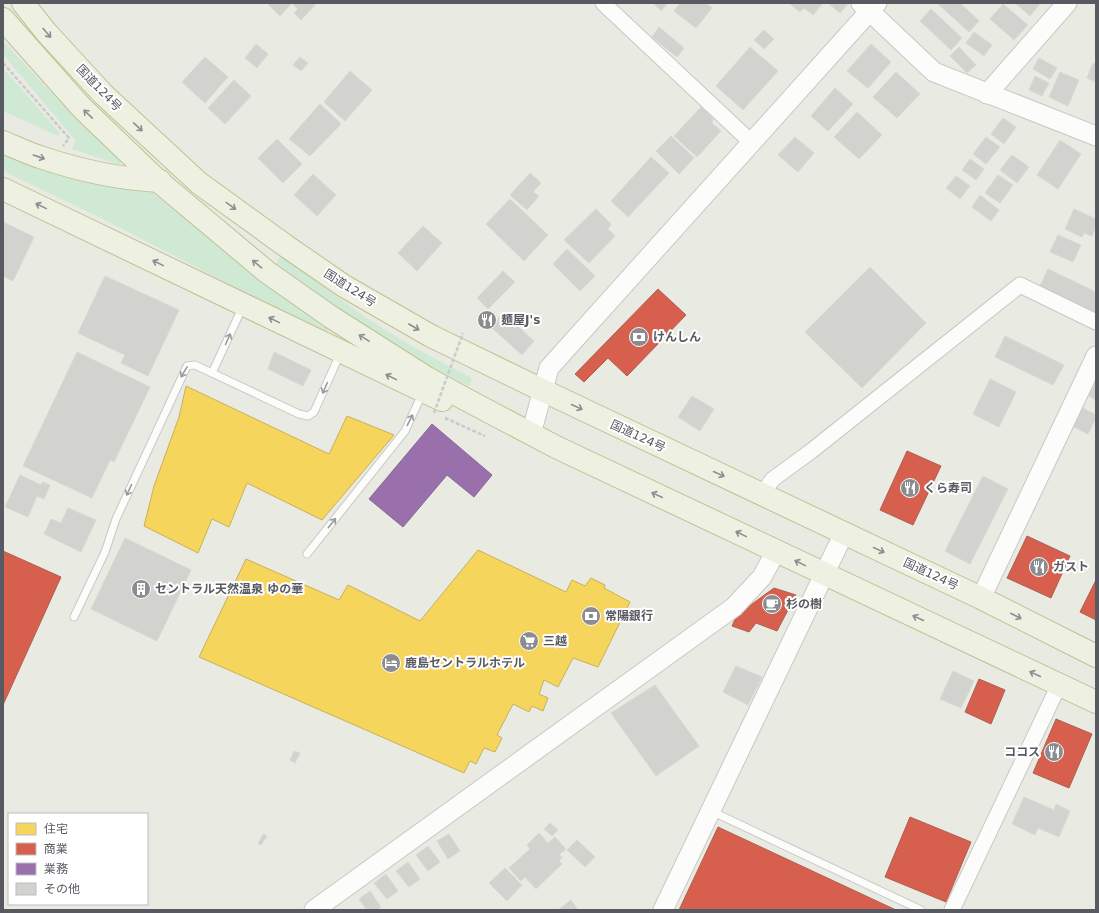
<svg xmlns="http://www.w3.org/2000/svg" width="1099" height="913" font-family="'DejaVu Sans','Noto Sans JP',sans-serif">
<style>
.green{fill:#cfe9d4}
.homes{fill:#f6d55c;stroke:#c7b05e}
.shops{fill:#d6604d;stroke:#b05e53}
.offices{fill:#9970ab;stroke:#866995}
.building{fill:#d2d3ce;stroke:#d8d9d2}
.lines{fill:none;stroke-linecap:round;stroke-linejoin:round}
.service-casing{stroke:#c8c8c7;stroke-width:9}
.minor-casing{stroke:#c8c8c7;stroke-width:17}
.tertiary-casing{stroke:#c8c8c7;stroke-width:21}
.trunk-casing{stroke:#c0c190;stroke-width:24}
.path{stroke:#c6ccca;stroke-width:2.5;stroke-dasharray:4 2;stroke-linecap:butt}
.service{stroke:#fcfcfb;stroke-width:7}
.minor{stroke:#fcfcfb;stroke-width:15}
.tertiary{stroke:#fcfcfb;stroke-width:19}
.trunk{stroke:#eef0e2;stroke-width:22}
.path-bridge{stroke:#c6ccca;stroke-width:2.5;stroke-dasharray:4 2;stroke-linecap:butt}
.oneway{stroke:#8c8e8f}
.oneway2{stroke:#9a9b9f}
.labels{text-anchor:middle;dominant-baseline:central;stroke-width:4;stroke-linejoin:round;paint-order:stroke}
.street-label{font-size:12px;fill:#585a62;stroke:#fff}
.poi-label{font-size:12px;font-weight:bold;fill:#585a62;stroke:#fff;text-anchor:start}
</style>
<rect width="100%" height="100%" fill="#e9eae2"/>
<g class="green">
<polygon points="3,41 59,101 122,161 120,165 72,149 75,140 3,54"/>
<polygon points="3,68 60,133 58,136 3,111"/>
<polygon points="3,152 150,191 234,258 329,328 325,334 105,220 9,174 3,170"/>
<path d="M281,255C313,278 343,303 376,324C407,344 439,361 472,378L469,386L444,374L361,327L295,282L276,263Z"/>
</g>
<g class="homes">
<polygon points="186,386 329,454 347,416 394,435 322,520 247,483 229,527 212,519 198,553 144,526 154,486 179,417"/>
<polygon points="478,550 566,592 572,580 585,586 591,578 605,585 604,588 630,602 598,667 573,658 558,687 544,680 539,694 548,698 543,711 532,706 529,712 513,704 497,735 502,738 495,752 484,748 476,764 470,761 464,773 199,657 246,559 339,600 348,585 420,621"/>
</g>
<g class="shops">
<polygon points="658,289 686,315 627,376 608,358 584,382 575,374"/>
<polygon points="907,451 941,466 913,525 880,510"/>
<polygon points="1027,536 1070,556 1051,598 1007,578"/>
<polygon points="3,551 61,577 3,705"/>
<polygon points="1096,580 1096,620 1080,612"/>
<polygon points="774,588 796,595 777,631 756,623 749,632 732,626 737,615"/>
<polygon points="979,679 1005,690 991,724 965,712"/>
<polygon points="1056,719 1092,734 1069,788 1033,773"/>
<polygon points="910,817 971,842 946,902 885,877"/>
<polygon points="718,827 896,910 679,910"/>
</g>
<polygon class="offices" points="432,424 492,475 474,497 447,475 403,527 369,499"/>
<g class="building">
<polygon points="267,3 313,3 315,5 301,20 294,13 298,9 292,3 280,16"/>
<polygon points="653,3 668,3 661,11"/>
<polygon points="680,3 706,3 712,8 696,28 674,11"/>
<polygon points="789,3 823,3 813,15 804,8 800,12"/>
<polygon points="828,3 849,3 840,13"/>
<polygon points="937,3 960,3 979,21 969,32"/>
<polygon points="1015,3 1039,3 1040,4 1030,16"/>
<polygon points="1003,4 1028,25 1014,40 990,19"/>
<polygon points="931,9 962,38 951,50 920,21"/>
<polygon points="659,27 684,48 677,57 652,37"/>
<polygon points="764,30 774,39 764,49 754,40"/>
<polygon points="974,32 992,45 984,56 966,43"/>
<polygon points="256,44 268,54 257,68 245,58"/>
<polygon points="871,44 891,62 868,88 847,71"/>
<polygon points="750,47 778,71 743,110 716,86"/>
<polygon points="959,47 976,65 967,73 950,56"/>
<polygon points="205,57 228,77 205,103 182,82"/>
<polygon points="300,57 308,63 301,71 293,65"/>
<polygon points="1039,58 1057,68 1050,79 1033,69"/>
<polygon points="1093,63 1096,64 1096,82 1087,78"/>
<polygon points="350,71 372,90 345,121 324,102"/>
<polygon points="896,72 920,94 897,118 873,97"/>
<polygon points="1060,72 1079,80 1068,106 1049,97"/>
<polygon points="1035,76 1049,83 1042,96 1029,90"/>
<polygon points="234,80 251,96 225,124 208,108"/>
<polygon points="835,88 853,104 828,131 811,116"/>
<polygon points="320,104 341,124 310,156 289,139"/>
<polygon points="701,107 713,119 712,123 721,131 697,157 674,136"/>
<polygon points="857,112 882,135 859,159 834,137"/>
<polygon points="1003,118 1016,127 1004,144 991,134"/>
<polygon points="671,136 694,158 679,174 656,151"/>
<polygon points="795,137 814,153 798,172 778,155"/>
<polygon points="986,137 1000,147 986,164 973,154"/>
<polygon points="277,139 302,164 283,183 258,158"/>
<polygon points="1060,140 1081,154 1058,189 1037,175"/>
<polygon points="1012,155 1029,167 1017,183 1000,170"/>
<polygon points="651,157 669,173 628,217 611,201"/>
<polygon points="970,159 984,169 976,180 962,170"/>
<polygon points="530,173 541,183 533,192 539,196 527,210 510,195"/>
<polygon points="313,174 336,195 317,216 294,195"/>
<polygon points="998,175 1013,185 1000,203 985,193"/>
<polygon points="956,176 970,186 960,199 946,188"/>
<polygon points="980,195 999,210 991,221 972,207"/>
<polygon points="510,199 548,235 524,261 486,224"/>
<polygon points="596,209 611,224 608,229 615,236 589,263 564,240"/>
<polygon points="1074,209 1096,219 1096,226 1092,236 1084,233 1082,237 1065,229"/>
<polygon points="3,222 34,237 13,281 3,276"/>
<polygon points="423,226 442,243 417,271 398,253"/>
<polygon points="1058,235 1081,245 1073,262 1050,252"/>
<polygon points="567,249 595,276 580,291 553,264"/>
<polygon points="870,267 926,323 862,388 805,332"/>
<polygon points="1048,269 1096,292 1096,315 1039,288"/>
<polygon points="503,271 515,282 488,309 477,298"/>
<polygon points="105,276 179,310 148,376 121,363 125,355 78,333"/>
<polygon points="503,313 534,341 522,355 491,327"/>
<polygon points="1005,336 1064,365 1053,385 995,357"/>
<polygon points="77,352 150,387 114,462 110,460 92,498 23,466"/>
<polygon points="274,352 311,370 303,386 268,369"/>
<polygon points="990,379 1016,392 999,427 973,414"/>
<polygon points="1096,382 1096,400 1089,396"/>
<polygon points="692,396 714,409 700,431 678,417"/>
<polygon points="1083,408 1096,415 1096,418 1088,434 1074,427"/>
<polygon points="20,475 41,485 42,482 50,485 44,499 37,496 28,517 5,507"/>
<polygon points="983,476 1008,489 970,564 945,551"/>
<polygon points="68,508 96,520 81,552 44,534 51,519 61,523"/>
<polygon points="125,538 191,570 157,641 91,609"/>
<polygon points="736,666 762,677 748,705 723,692"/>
<polygon points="953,671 974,681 961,708 940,699"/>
<polygon points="655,685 699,746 656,776 611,713"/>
<polygon points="294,751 300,753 295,763 290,760"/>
<polygon points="1024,797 1054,810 1056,804 1070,811 1059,837 1038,828 1035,835 1012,824"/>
<polygon points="550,823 558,830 552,836 544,829"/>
<polygon points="539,833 548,843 555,837 566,849 559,855 562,857 559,861 562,864 536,889 525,877 521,881 509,868 530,849 527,845"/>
<polygon points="263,834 267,836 261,845 258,844"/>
<polygon points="449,834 460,851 448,859 437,841"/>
<polygon points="577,840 595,857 585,867 567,850"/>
<polygon points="428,846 440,862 428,871 416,855"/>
<polygon points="408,862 420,879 409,887 396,871"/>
<polygon points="505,868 522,885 507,901 489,883"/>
<polygon points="386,874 398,891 387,899 374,883"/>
<polygon points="370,891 381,907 377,910 367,910 359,899"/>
<polygon points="571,900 578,910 560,910 559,909"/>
</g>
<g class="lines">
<defs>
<g id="service">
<polyline points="212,373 243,306"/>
<polyline points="307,554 405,431 422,394"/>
<polyline points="74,617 105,552 116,519 187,366 195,365 299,414 308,416 314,412 340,354"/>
<polyline points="711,811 921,910"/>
</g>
<g id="minor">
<polyline points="603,3 751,142"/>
<polyline points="763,495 769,484 773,479 810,452 1020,285 1096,322"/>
<polyline points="952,910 1059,685"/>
</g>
<g id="tertiary">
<polyline points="861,3 934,72 1096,136"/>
<polyline points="987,94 1067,3"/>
<polyline points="531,434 549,368 877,3"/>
<polyline points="981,598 1096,356"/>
<polyline points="314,910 734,607 762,577 776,551"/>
<polyline points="663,910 844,533"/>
</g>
<g id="trunk">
<polyline points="23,3 46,32 103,94 199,183 286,246 344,286 431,336 542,390 981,598 1096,656"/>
<polyline points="3,19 82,108 157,180 267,272 331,317 427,378 467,400 556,447 1096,702"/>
<path d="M3,142C15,147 27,153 40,157C78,170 120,179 160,181"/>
<polyline points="3,189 442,400"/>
</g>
</defs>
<use href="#service" class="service-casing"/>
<use href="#minor" class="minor-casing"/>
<use href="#tertiary" class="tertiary-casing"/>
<use href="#trunk" class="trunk-casing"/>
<g class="path">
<polyline points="3,63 69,138 63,146"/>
<polyline points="445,418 485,436"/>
</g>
<use href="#service" class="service"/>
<use href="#minor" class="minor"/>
<use href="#tertiary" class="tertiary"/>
<use href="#trunk" class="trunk"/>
<polyline class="path-bridge" points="434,413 463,333"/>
</g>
<defs><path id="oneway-shaft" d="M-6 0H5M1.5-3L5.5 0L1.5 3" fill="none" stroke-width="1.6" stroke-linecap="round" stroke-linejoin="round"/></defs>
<g class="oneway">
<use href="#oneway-shaft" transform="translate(47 33) rotate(49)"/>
<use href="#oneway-shaft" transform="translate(88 114) rotate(-136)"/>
<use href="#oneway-shaft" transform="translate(138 127) rotate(43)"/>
<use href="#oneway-shaft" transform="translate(39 157) rotate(19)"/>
<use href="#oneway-shaft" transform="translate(41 206) rotate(-154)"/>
<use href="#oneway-shaft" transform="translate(231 206) rotate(36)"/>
<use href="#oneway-shaft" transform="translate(158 263) rotate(-154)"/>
<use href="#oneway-shaft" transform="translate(257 264) rotate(-140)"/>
<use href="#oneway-shaft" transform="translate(274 320) rotate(-154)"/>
<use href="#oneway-shaft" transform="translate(414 327) rotate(30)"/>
<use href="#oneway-shaft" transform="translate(364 338) rotate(-148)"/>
<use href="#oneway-shaft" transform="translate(391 377) rotate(-154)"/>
<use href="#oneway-shaft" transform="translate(577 407) rotate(25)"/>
<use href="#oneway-shaft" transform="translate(719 474) rotate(25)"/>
<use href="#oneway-shaft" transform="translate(657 495) rotate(-155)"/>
<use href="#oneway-shaft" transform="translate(741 534) rotate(-154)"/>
<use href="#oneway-shaft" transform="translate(879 550) rotate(25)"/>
<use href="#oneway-shaft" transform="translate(800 563) rotate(-154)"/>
<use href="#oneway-shaft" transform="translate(1016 616) rotate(27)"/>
<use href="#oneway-shaft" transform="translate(918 618) rotate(-155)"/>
<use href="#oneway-shaft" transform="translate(1035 674) rotate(-155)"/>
</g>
<g class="oneway2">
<use href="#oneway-shaft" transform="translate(228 339) rotate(-66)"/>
<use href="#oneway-shaft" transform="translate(184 372) rotate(121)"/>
<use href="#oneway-shaft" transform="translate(325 388) rotate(114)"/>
<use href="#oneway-shaft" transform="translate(410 420) rotate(-63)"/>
<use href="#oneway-shaft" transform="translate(129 490) rotate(115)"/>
<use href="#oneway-shaft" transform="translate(332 523) rotate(-52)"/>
</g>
<defs>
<symbol id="restaurant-disc" viewBox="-11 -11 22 22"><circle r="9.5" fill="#8b8c8f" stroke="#fff"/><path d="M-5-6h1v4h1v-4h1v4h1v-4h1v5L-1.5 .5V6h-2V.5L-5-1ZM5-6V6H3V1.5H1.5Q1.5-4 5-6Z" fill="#fff"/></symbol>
<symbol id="bank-disc" viewBox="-11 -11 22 22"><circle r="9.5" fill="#8b8c8f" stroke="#fff"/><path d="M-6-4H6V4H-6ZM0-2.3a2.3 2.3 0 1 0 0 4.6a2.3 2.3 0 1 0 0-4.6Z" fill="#fff"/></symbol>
<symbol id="building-disc" viewBox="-11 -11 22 22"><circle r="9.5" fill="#8b8c8f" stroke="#fff"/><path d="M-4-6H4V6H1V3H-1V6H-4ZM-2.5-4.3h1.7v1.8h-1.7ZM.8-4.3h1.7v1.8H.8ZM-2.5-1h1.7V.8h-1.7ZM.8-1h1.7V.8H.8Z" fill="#fff"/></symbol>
<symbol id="cafe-disc" viewBox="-11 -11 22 22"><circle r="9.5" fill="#8b8c8f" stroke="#fff"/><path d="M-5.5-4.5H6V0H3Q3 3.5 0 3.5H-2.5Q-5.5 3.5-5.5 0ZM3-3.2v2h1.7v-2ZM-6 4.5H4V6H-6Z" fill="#fff"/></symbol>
<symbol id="supermarket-disc" viewBox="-11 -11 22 22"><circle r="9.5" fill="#8b8c8f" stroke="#fff"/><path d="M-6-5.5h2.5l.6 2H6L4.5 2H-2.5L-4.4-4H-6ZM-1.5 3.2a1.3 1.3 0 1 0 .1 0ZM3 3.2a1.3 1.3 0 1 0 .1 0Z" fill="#fff"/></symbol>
<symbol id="hotel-disc" viewBox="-11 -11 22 22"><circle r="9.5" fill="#8b8c8f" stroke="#fff"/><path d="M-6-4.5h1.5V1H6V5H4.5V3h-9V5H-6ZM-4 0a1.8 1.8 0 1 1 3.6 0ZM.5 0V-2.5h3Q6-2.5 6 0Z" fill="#fff"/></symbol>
</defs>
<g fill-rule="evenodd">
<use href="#restaurant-disc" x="476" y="309" width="22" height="22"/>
<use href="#bank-disc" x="628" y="326" width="22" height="22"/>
<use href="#restaurant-disc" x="899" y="477" width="22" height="22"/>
<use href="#restaurant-disc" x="1028" y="556" width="22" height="22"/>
<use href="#building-disc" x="130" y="578" width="22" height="22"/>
<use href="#cafe-disc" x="761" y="593" width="22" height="22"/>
<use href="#bank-disc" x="580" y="605" width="22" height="22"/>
<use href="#supermarket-disc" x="518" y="630" width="22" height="22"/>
<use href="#hotel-disc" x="380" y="652" width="22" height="22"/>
<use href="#restaurant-disc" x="1043" y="741" width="22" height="22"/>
</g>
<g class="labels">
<g class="street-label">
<text transform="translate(99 88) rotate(46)">国道124号</text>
<text transform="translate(350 288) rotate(32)">国道124号</text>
<text transform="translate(638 436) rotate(25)">国道124号</text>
<text transform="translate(931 574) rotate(25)">国道124号</text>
</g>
<g class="poi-label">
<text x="501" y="320">麺屋J's</text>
<text x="653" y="337">けんしん</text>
<text x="924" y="488">くら寿司</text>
<text x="1053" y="567">ガスト</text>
<text x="155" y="589">セントラル天然温泉 ゆの華</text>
<text x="786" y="604">杉の樹</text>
<text x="605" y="616">常陽銀行</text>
<text x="543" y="641">三越</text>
<text x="405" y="663">鹿島セントラルホテル</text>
<text x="1040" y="752" text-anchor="end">ココス</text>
</g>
</g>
<rect width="1099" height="913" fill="none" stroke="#585a62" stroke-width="8"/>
<rect x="8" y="813" width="140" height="92" fill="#ffffff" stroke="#bcbdc0"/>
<rect x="16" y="823" width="20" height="12" fill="#f6d55c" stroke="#bcbdc0"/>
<text x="44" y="833" font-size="12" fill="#585a62">住宅</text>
<rect x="16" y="843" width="20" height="12" fill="#d6604d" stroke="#bcbdc0"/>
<text x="44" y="853" font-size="12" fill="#585a62">商業</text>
<rect x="16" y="863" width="20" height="12" fill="#9970ab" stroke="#bcbdc0"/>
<text x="44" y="873" font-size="12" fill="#585a62">業務</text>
<rect x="16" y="883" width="20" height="12" fill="#d2d3ce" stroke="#bcbdc0"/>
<text x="44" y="893" font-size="12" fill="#585a62">その他</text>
</svg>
